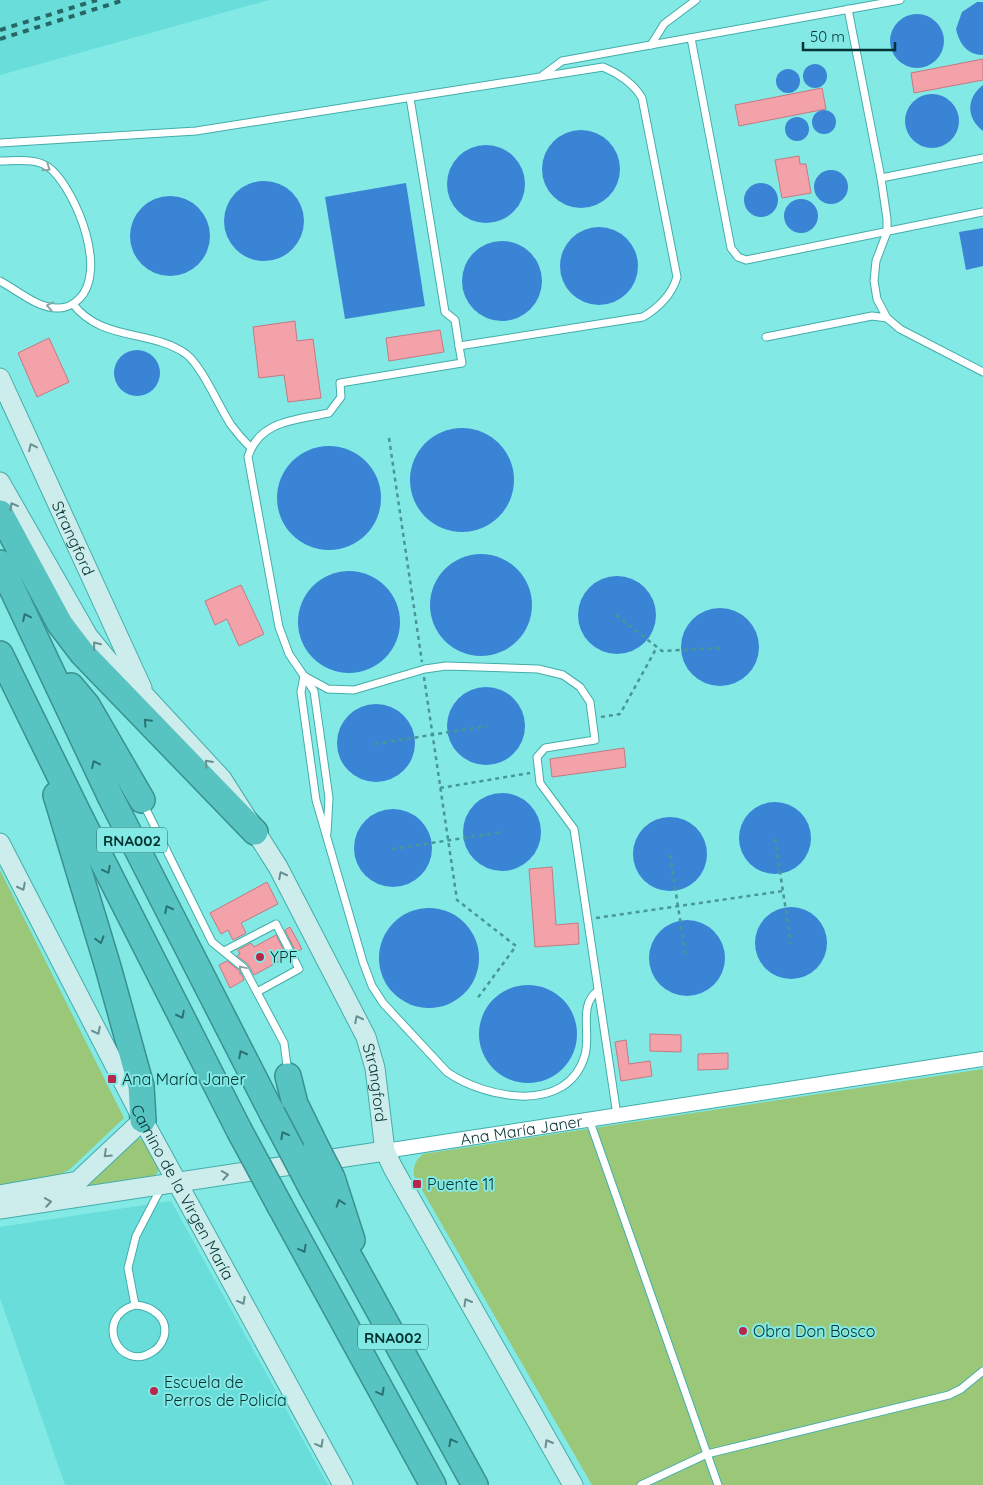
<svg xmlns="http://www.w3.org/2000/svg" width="983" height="1485" font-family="Quicksand,sans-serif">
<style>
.built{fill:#68ddda}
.green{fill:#9bc779}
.water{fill:#3984d5}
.building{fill:#f3a2aa;stroke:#c57982}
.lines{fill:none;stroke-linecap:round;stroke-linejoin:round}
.lane-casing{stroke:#43adaa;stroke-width:9}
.street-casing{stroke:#43adaa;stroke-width:16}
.secondary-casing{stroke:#43adaa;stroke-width:21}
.highway-casing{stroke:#3a918f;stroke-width:28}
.path{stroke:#499794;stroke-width:2.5;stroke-dasharray:4 4;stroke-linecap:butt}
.lane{stroke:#fff;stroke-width:7}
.street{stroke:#fff;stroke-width:14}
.secondary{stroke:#cdedec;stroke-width:19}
.highway{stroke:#58c4c1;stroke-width:25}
.rail{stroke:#266664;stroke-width:4;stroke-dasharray:6 6;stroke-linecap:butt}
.highway-bridge-casing{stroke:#3a918f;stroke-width:28;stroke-linecap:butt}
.highway-bridge{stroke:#58c4c1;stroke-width:25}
.oneway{stroke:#8ea3a3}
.oneway2{stroke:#68908f}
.oneway3{stroke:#297472}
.poi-dot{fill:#b8274b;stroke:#82e9e5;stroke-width:2}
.labels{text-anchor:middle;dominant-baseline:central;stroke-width:4;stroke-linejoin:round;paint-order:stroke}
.shield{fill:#82e9e5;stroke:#296a68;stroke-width:1}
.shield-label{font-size:15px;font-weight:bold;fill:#033332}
.street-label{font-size:16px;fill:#033332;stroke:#82e9e5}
.poi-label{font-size:16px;fill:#033332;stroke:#82e9e5;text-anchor:start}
</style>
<rect width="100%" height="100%" fill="#82e9e5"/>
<g class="built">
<polygon points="0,0 269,0 0,75"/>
<polygon points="171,1201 328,1485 65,1485 0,1298 0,1227"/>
</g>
<g class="green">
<polygon points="0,870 124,1118 69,1170 55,1177 0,1185"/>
<path d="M983,1069V1485H592L414,1176C413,1166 415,1161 423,1154Z"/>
<polygon points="135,1139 146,1139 159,1163 158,1172 153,1178 73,1191"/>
</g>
<g class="water">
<path d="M977,2H983V55C967,55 959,43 956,29L962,12Z"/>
<circle cx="917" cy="41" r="27"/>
<circle cx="815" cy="76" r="12"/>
<circle cx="788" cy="81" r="12"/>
<path d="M983,85V131C966,118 966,98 983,85Z"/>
<circle cx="932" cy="121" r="27"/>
<circle cx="824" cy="122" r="12"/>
<circle cx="797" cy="129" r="12"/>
<circle cx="581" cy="169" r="39"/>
<circle cx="486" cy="184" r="39"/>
<circle cx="831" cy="187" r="17"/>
<circle cx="264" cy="221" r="40"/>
<polygon points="406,183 425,306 345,319 325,197"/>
<circle cx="761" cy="200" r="17"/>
<circle cx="170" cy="236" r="40"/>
<circle cx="801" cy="216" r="17"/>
<circle cx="599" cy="266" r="39"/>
<polygon points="983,228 983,266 966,270 959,232"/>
<circle cx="502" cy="281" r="40"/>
<circle cx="137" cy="373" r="23"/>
<circle cx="462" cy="480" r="52"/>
<circle cx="329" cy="498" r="52"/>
<circle cx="481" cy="605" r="51"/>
<circle cx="349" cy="622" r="51"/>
<circle cx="617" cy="615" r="39"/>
<circle cx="720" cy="647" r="39"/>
<circle cx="486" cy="726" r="39"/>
<circle cx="376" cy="743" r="39"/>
<circle cx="502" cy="832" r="39"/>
<circle cx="775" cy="838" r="36"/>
<circle cx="393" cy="848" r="39"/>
<circle cx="670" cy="854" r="37"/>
<circle cx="791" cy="943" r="36"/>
<circle cx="429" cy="958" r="50"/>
<circle cx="687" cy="958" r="38"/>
<circle cx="528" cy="1034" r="49"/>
</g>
<g class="building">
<polygon points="983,59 983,80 914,93 911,73"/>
<polygon points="822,88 826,109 739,126 735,105"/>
<polygon points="799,156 800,164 806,164 811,193 782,198 775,160"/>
<polygon points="295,321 297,341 313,339 321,398 288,402 284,375 259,378 253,327"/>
<polygon points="440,330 444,352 389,361 386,338"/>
<polygon points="49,338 69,382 37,397 18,353"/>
<polygon points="241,585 264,634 239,646 227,619 215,625 205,601"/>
<polygon points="624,748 626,767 552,777 550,759"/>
<polygon points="552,867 556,925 578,923 579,944 535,947 529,869"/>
<polygon points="267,882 278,904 241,923 246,933 233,940 228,930 221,934 210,913"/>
<polygon points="290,927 302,949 296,952 285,930"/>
<polygon points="276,935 287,957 254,975 248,964 237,956 240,954 238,950 251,943 254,947"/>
<polygon points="227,961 240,971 244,980 230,988 219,965"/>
<polygon points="650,1034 681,1035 681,1052 650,1051"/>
<polygon points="626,1040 629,1064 650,1061 652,1076 621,1081 615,1042"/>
<polygon points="728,1053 728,1069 698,1070 698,1054"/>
</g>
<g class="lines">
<defs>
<g id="lane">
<polyline points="848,9 881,178 887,219 887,232 876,261 874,281 877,299 887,318"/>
<polyline points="691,38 731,248 738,257 746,260 983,212"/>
<polyline points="651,45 664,24 696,0"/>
<polyline points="543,75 562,61 900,0"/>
<polyline points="410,98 445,312 455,320 459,346"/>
<path d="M0,143L196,131L603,67C618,73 634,84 642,98L677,277C672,294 658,308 643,317L459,346L462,363L340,383L341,397L329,413C297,420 259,420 248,457L279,627L289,654L304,676L328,689L354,690L425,669L446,666L538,669L563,675L580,687L590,702L595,740L545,748L537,757L540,783L574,829L617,1115"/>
<path d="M0,161C17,161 38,157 52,170C77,194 108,271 79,299C74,304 66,308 59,308C38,309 17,290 0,281"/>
<polyline points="881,178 983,158"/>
<path d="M73,304C102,342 151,329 186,354C202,366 219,407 231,425C237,433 244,441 251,448"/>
<polyline points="766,337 872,316 887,318 900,329 983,372"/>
<path d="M304,676L301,692L316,800L363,962L372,986L383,1003L447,1072C486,1099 568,1115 585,1055C591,1034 578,1004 598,991"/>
<polyline points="305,678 314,691 329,798 327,833"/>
<polyline points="143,803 212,942 244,968 284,1043 288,1073"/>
<polyline points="224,951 276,924 299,969 257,992"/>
<polyline points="589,1119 718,1485"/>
<path d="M135,1305C152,1306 169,1318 164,1337C162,1343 158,1349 152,1352C120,1373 92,1318 135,1305L128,1268L136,1236L161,1188"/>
<polyline points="641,1485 707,1454 949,1395 961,1389 983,1371"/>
</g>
<g id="street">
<path id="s1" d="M385,1151L983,1059"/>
</g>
<g id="secondary">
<path id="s2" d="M0,378L142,688"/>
<path id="s3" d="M0,482L88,636L111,664L147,698L222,779L278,867L366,1037L375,1068L385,1151L393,1168L573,1485"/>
<path id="s4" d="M0,843L143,1120L343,1485"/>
<polyline points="0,1195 78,1181 143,1120"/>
<polyline points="0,1209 385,1151"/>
</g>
<g id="highway">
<polyline points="0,513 60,624 82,653 255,832"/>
<polyline points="0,563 111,798 272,1113"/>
<polyline points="0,654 79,815 239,1130"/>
<polyline points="71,686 87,705 142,800"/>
<polyline points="56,795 108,967 141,1086 143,1120"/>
<polyline points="288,1076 295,1104 316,1147"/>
<polyline points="332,1178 352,1240"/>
<polyline points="312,1189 475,1485"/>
<polyline points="280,1206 433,1485"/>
</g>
</defs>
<use href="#lane" class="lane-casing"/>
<use href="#street" class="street-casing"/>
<use href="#secondary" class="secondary-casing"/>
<use href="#highway" class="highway-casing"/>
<g class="path">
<polyline points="389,438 422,662"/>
<polyline points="616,615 662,651 720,648"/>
<polyline points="424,677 457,900 516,946 477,999"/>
<polyline points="601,717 620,714 657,647"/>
<polyline points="375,744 487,726"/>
<polyline points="440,788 530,773"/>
<polyline points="775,839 791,944"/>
<polyline points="392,849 503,832"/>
<polyline points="670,855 686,958"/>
<polyline points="596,918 783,891"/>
</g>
<use href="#lane" class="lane"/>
<use href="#street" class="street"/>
<use href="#secondary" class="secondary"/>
<use href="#highway" class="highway"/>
<g class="rail">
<polyline points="0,30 97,0"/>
<polyline points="0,39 124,0"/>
</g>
<defs>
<g id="highway-bridge">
<polyline points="272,1113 312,1189"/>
<polyline points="239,1130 280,1206"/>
<polyline points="316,1147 332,1178"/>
</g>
</defs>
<use href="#highway-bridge" class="highway-bridge-casing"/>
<use href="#highway-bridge" class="highway-bridge"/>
</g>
<defs><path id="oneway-chevron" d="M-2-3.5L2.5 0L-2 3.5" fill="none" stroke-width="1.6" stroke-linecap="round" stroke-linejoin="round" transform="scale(1.25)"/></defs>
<g class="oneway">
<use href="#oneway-chevron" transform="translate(47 168) rotate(35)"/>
<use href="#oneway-chevron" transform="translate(50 306) rotate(-169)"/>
<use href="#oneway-chevron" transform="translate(242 969) rotate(-130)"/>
</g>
<g class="oneway2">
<use href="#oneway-chevron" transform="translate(32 447) rotate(-115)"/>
<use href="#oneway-chevron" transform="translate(13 506) rotate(-119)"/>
<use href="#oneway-chevron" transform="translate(96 645) rotate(-129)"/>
<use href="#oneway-chevron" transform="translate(208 763) rotate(-132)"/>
<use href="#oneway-chevron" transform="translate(282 875) rotate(-117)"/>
<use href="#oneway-chevron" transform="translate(22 887) rotate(63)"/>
<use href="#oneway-chevron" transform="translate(358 1019) rotate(-117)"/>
<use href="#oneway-chevron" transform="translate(97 1031) rotate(63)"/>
<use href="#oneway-chevron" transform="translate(107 1154) rotate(137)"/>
<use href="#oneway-chevron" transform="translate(225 1175) rotate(-9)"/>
<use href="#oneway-chevron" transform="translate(48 1202) rotate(-9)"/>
<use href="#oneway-chevron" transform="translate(242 1301) rotate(61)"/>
<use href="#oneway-chevron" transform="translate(467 1302) rotate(-120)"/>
<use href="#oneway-chevron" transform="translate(548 1443) rotate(-120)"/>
<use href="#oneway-chevron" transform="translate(320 1444) rotate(61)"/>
</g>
<g class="oneway3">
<use href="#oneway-chevron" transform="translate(26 617) rotate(-116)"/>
<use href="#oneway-chevron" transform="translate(147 722) rotate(-133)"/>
<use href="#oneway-chevron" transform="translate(95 764) rotate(-115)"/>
<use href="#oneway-chevron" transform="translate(107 870) rotate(63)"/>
<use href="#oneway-chevron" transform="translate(168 909) rotate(-117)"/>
<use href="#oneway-chevron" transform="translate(100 940) rotate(74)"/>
<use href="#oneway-chevron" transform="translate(181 1015) rotate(63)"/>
<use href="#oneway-chevron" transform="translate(242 1054) rotate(-117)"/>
<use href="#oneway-chevron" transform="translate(284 1135) rotate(-118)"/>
<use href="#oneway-chevron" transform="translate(340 1203) rotate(-108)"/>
<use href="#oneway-chevron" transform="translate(303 1249) rotate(61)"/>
<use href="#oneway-chevron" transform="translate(381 1392) rotate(61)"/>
<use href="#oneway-chevron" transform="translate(452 1442) rotate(-119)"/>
</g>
<g class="poi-dot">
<circle cx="260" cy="957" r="5"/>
<rect x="107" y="1074" width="10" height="10" rx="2.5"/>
<rect x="412" y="1179" width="10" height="10" rx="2.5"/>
<circle cx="743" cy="1331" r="5"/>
<circle cx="154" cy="1391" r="5"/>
</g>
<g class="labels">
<g class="shield">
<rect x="97" y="827.5" width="70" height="25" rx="4"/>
<rect x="358" y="1324.5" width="70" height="25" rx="4"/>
</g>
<g class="shield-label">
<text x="132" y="840">RNA002</text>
<text x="393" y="1337">RNA002</text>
</g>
<g class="street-label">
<text stroke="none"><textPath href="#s2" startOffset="176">Strangford</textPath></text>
<text stroke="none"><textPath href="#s3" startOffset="716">Strangford</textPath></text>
<text stroke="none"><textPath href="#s1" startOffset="138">Ana María Janer</textPath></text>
<text stroke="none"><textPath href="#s4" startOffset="394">Camino de la Virgen María</textPath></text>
</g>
<g class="poi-label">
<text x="270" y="957">YPF</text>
<text x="122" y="1079">Ana María Janer</text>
<text x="427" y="1184">Puente 11</text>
<text x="753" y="1331">Obra Don Bosco</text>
<text x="164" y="1382">Escuela de<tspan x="164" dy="18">Perros de Policía</tspan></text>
</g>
</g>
<path d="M803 42v8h92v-8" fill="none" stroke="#033332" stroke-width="2.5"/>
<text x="810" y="42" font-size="15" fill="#033332" stroke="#82e9e5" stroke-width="4" paint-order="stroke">50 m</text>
</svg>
